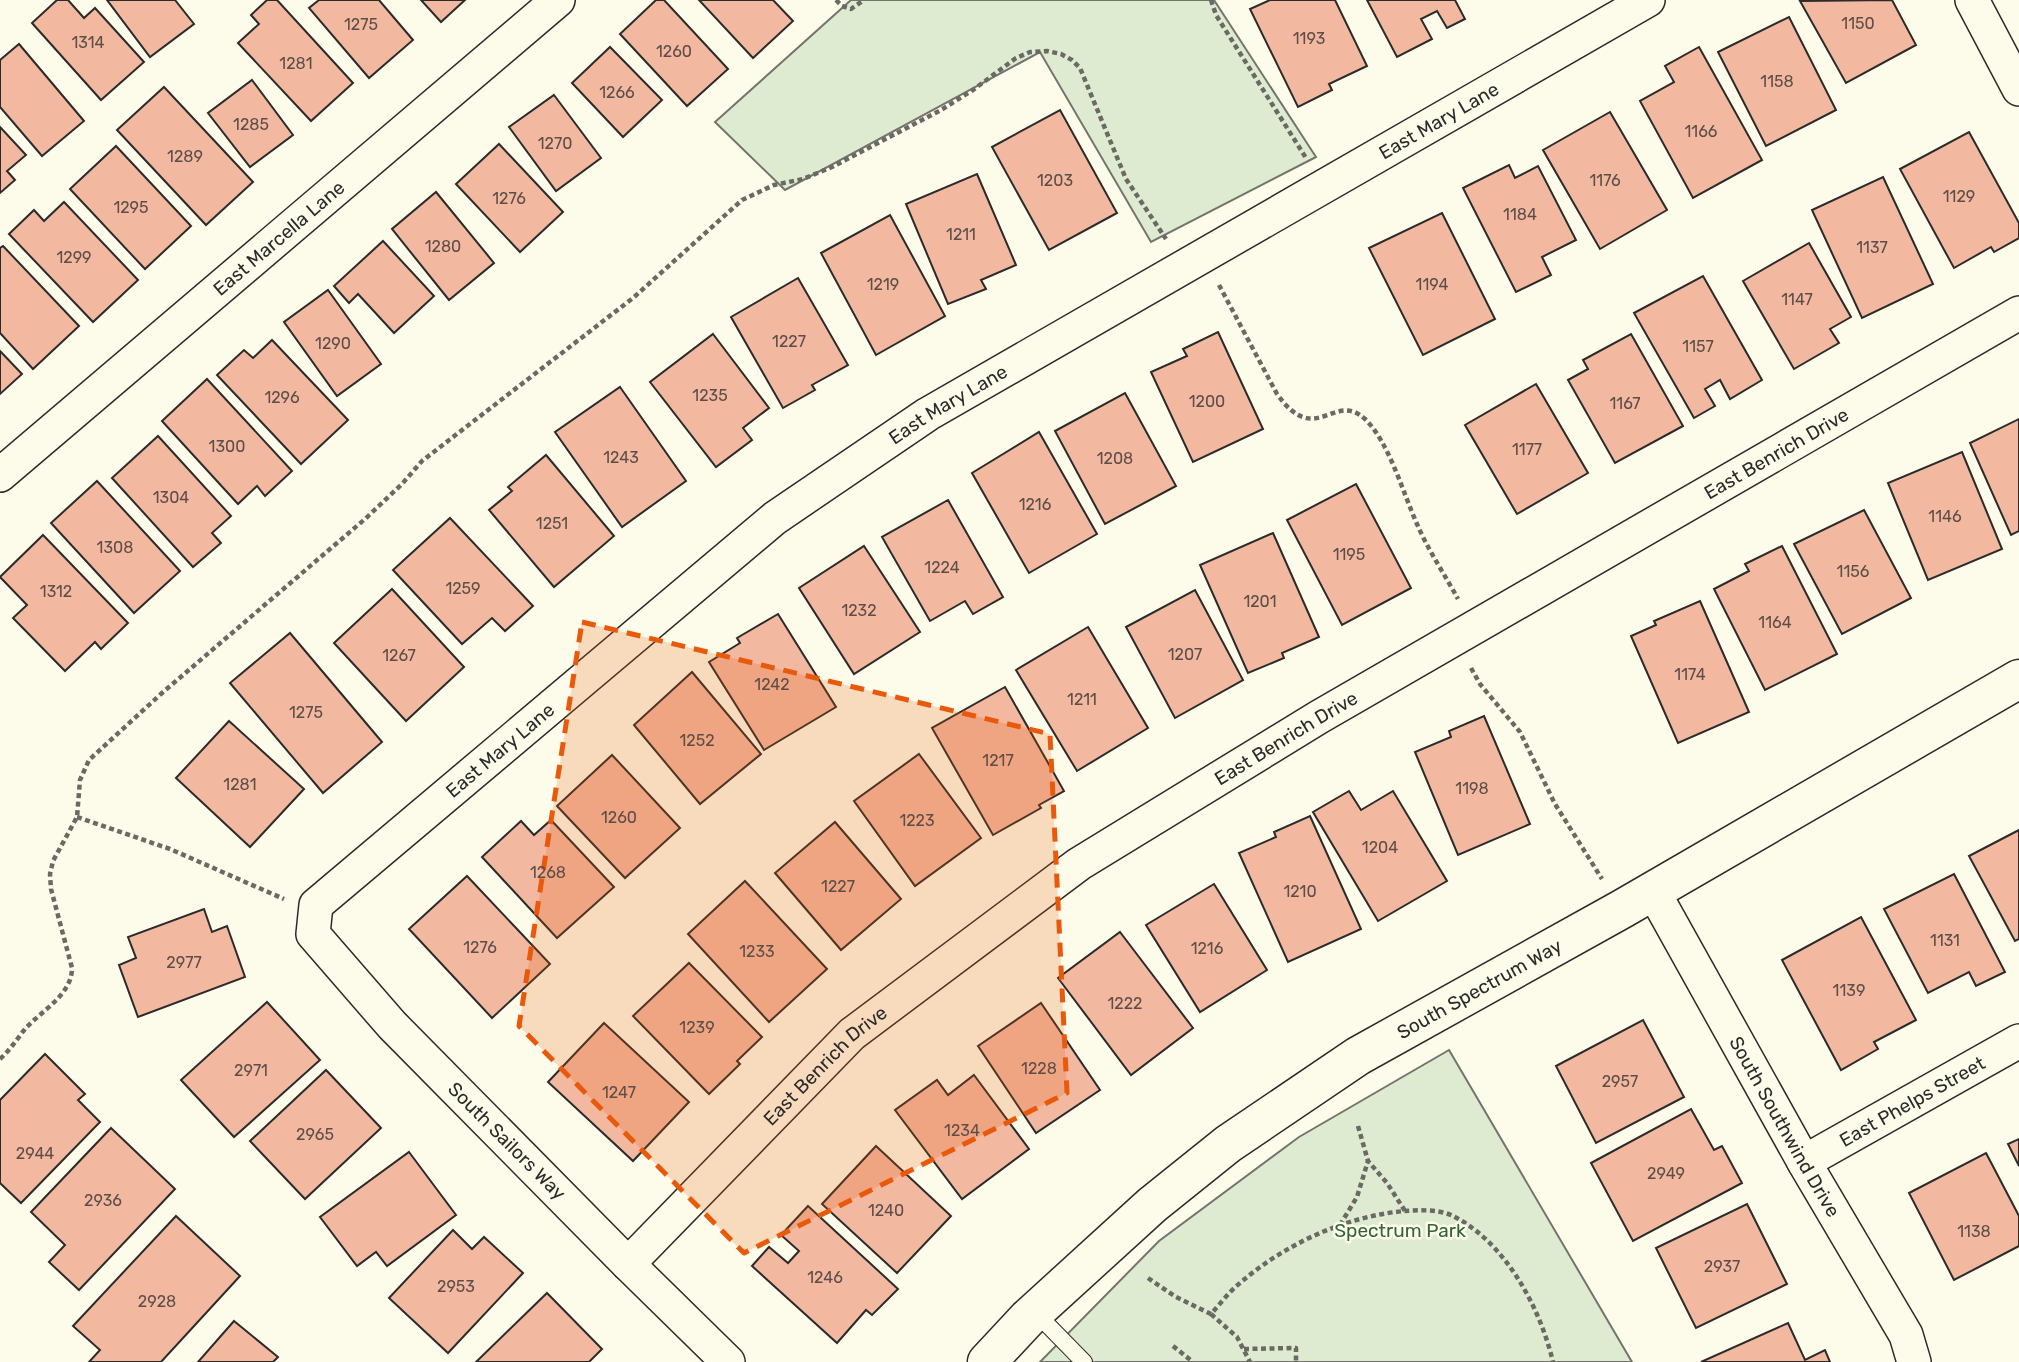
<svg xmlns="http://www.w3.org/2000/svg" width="2019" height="1362" font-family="Rubik,sans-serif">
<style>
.green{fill:#deebd1;stroke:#74746e;stroke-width:2}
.building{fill:#f2b8a0;stroke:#2b2b2b;stroke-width:2}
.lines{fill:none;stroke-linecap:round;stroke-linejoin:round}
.service-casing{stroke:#2b2b2b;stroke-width:18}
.minor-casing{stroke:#2b2b2b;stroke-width:36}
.tertiary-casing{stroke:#2b2b2b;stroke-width:41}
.path{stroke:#6a6964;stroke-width:4.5;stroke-dasharray:5 3.5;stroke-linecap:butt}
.service{stroke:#fdfbea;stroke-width:16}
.minor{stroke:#fdfbea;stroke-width:33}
.tertiary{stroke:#fdfbea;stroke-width:38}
.marked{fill:#e8590c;fill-opacity:0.2;stroke:#e8590c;stroke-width:5;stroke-dasharray:14 9;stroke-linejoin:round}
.labels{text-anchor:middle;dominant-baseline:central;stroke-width:5;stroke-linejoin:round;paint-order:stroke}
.number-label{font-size:16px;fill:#5d4e48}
.street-label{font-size:19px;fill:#2b2b2b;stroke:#fdfbea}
.park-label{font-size:19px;fill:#34623c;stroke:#fdfbea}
</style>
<rect width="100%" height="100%" fill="#fdfbea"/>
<g class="green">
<polygon points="851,0 1214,0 1316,157 1151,242 1040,52 785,190 715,122"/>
<polygon points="1449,1050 1632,1362 1040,1362 1159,1241 1299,1137"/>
</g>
<g class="building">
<polygon points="57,0 68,0 84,18 95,8 144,62 101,100 32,23"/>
<polygon points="107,0 175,0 194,24 150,57"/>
<polygon points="267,0 277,0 353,83 311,121 238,43 259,24 251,15"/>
<polygon points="319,0 379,0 413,40 369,78 309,8"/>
<polygon points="421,0 465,0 441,22"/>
<polygon points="656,0 664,0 728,69 687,106 620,34"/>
<polygon points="699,0 773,0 793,21 753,58"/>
<polygon points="1270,0 1335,0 1367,66 1329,84 1332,90 1298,107 1250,9"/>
<polygon points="1367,0 1455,0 1465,19 1447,28 1437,11 1421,19 1432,39 1397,57"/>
<polygon points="1892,0 1916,45 1846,83 1800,1"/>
<polygon points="1789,17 1836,110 1766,146 1718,52"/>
<polygon points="19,44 84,121 42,156 0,107 0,60"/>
<polygon points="610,47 662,100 623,137 572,83"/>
<polygon points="1699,47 1762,160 1693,198 1640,101 1674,82 1665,66"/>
<polygon points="252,80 293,135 250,167 208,113"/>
<polygon points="164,87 253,182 206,225 117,130"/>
<polygon points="554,95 601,158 556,191 509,127"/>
<polygon points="1060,110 1117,213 1049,250 992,147"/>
<polygon points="1610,112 1667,210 1600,249 1543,150"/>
<polygon points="0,127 26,155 7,171 15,180 0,193"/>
<polygon points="1969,132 2019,223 2019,238 1994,252 1991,247 1954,268 1900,169"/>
<polygon points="499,144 563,212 520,252 456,184"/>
<polygon points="116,146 191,226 145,269 70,189"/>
<polygon points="1509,165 1515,178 1538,166 1576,240 1542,257 1551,275 1516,292 1463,188"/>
<polygon points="977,174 1016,265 981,280 986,289 948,304 906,204"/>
<polygon points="1883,177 1933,284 1862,318 1812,210"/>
<polygon points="436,192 494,263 449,300 392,229"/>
<polygon points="64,202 138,280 93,322 9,234 34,210 44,221"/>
<polygon points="1442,213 1495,319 1423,355 1369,248"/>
<polygon points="890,215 945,316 876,355 821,253"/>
<polygon points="383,241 434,296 394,333 358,294 349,303 334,286"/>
<polygon points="1809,243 1851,317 1830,329 1839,343 1794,369 1743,281"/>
<polygon points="3,246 79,326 33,369 0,333 0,248"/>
<polygon points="1703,276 1762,380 1730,399 1720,380 1705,389 1715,406 1694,418 1634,313"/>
<polygon points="798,278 848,365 812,385 815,390 783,408 731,317"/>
<polygon points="328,290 381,364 337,396 284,322"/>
<polygon points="1218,332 1263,429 1193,462 1151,372 1187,356 1183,349"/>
<polygon points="713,334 769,408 743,428 752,440 716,467 650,382"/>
<polygon points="1631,334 1683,426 1615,463 1568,380 1588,369 1583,360"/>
<polygon points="272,340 348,420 301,464 217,375 244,350 253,358"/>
<polygon points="0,351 22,374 0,394"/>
<polygon points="207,379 292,471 265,496 257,486 238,504 162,421"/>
<polygon points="1536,384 1588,473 1517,514 1465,425"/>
<polygon points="620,387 686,481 622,527 555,432"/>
<polygon points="1125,393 1176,486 1105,524 1055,431"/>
<polygon points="2019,419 2019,531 2011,535 1970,443"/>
<polygon points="1039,432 1097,534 1029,573 972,473"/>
<polygon points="158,436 231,516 212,533 221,543 193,567 112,478"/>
<polygon points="1962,452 2002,549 1928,580 1888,483"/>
<polygon points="546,455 614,536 554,587 489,510 512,491 508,487"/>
<polygon points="97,481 180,571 134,613 51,523"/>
<polygon points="1356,484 1411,588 1342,625 1287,520"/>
<polygon points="948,500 1003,597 973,614 965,601 930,621 882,537"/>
<polygon points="1864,510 1911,598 1842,634 1794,544"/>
<polygon points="450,518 533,606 505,631 492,618 462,644 393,570"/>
<polygon points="1273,533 1319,637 1282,653 1284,658 1248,673 1200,565"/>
<polygon points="43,535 128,623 101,649 95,642 65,671 13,618 27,605 0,577"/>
<polygon points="864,546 920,632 854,674 799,588"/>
<polygon points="1782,546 1837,654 1765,690 1714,589 1749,571 1745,564"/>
<polygon points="392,589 464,667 406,721 334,643"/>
<polygon points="1195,590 1243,680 1175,718 1126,627"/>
<polygon points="1700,601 1749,712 1678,743 1631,636 1656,625 1654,621"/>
<polygon points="778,614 836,707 764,750 709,662 740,643 737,638"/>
<polygon points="1088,627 1148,728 1077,771 1016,670"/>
<polygon points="290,633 382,742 323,793 230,683"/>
<polygon points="692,672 761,754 700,804 634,725"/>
<polygon points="1005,687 1064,791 1039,805 1041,808 993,835 932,728"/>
<polygon points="1484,716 1530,824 1458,855 1415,752 1451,737 1449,731"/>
<polygon points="229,721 304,789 250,847 176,778"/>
<polygon points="919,754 981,838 915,886 854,801"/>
<polygon points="612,755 680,828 625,878 557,806"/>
<polygon points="1349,791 1361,810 1393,791 1447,881 1378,921 1313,812"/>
<polygon points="1310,816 1361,929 1288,962 1239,853 1276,837 1274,832"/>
<polygon points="551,820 614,887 557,938 482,857 521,821 534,835"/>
<polygon points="835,822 901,899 841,950 775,873"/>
<polygon points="2019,830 2019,939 2015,941 1969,856"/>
<polygon points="1954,874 2005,972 1976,986 1969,972 1928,993 1884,909"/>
<polygon points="467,876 550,964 492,1018 409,929"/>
<polygon points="745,881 827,969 769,1022 688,934"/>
<polygon points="1214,884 1267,970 1200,1012 1146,925"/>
<polygon points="204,909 212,932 227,926 245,977 138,1017 119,965 136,958 128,937"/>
<polygon points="1861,917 1916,1020 1874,1042 1878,1049 1841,1070 1782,960"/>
<polygon points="1120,932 1193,1028 1131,1075 1058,978"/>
<polygon points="689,963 762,1037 737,1061 740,1064 709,1094 633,1016"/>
<polygon points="267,1002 320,1060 234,1137 181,1080"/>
<polygon points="1041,1003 1100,1090 1036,1133 978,1046"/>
<polygon points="1643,1020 1684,1097 1596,1143 1556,1066"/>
<polygon points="604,1023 689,1102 633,1161 548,1082"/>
<polygon points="45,1054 85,1094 78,1100 100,1122 21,1203 0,1183 0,1100"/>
<polygon points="326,1070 381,1128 305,1199 250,1141"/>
<polygon points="974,1075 1029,1149 962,1199 895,1110 937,1080 948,1095"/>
<polygon points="1691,1109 1714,1150 1722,1146 1742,1183 1633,1241 1591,1163"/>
<polygon points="111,1128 175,1189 79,1290 49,1262 65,1245 31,1212"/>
<polygon points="2019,1139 2019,1166 2008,1144"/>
<polygon points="876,1146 951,1216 897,1273 822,1204"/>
<polygon points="409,1152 456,1215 387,1266 376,1252 357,1266 320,1217"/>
<polygon points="1986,1153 2019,1216 2019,1246 1954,1280 1909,1193"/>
<polygon points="1747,1204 1787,1284 1696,1328 1656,1248"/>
<polygon points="808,1206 898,1289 872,1315 866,1310 837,1343 752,1266 769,1247 788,1263 799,1251 781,1235"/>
<polygon points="176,1216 240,1276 161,1362 89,1362 100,1350 73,1326"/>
<polygon points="453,1230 472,1249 484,1237 523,1273 448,1353 389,1298"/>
<polygon points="547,1293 602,1349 589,1362 476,1362"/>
<polygon points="234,1321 278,1357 273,1362 198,1362"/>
<polygon points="1788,1323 1805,1360 1825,1350 1830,1362 1701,1362"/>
</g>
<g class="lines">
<defs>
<polyline id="service" points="1035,1312 1084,1362"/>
<g id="minor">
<polyline points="1972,0 2019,89"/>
<path id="s1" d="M0,475L558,0"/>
<path id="s2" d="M1653,891L1804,1162L1906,1335L1914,1362"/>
<path id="s3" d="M1804,1162L2019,1041"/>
<path id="s4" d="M628,1264L852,1034L1079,864L1319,717L2019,313"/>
<path id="s5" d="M728,1362L628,1264L392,1025L313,934L316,905L775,518L928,414L1648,0"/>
</g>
<g id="tertiary">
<path id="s6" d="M987,1362L1028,1318L1152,1205L1228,1144L1358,1056L1622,909L2019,679"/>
</g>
</defs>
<use href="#service" class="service-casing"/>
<use href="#minor" class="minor-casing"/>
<use href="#tertiary" class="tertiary-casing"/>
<g class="path">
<polyline points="836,0 842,6 851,9 864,0"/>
<polyline points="1211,0 1216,15 1306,158"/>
<path d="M1219,285L1277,394C1316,449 1334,390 1365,419C1389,442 1403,493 1417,524C1428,550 1445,575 1458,599"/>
<polyline points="1471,668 1480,684 1520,732 1555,804 1602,879"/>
<polyline points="77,817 170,849 284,899"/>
<path d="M0,1059C10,1050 17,1039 25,1029C41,1011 72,995 72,968L51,889L50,874L53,861L77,817L80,780L89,760L162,693L365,519L402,484L422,461L633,298L742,200L774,185L803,179L832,167L941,110L973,90L1016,58L1030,52L1047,51L1061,54L1072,60L1080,68L1126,179L1166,239"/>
<polyline points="1358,1126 1368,1161"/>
<polyline points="1340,1225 1357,1197 1368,1161 1387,1183 1405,1211"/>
<path d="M1148,1278L1176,1297L1211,1314C1220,1304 1229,1292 1240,1283C1285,1244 1346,1216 1405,1211C1419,1210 1439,1209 1453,1216C1505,1242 1540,1307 1553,1362"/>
<polyline points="1211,1314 1237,1337 1250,1362"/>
<polyline points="1173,1346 1193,1362"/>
<polyline points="1244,1349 1296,1348 1296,1362"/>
</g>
<use href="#service" class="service"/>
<use href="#minor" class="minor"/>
<use href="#tertiary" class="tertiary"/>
</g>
<path class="marked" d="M582,622L1050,734L1067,1093L744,1253L519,1026Z"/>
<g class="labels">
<g class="number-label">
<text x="1858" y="23">1150</text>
<text x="361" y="24">1275</text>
<text x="1309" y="38">1193</text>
<text x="88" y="42">1314</text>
<text x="674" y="51">1260</text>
<text x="296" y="63">1281</text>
<text x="1777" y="81">1158</text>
<text x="617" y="92">1266</text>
<text x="251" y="124">1285</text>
<text x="1701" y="131">1166</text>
<text x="555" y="143">1270</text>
<text x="185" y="156">1289</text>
<text x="1055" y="180">1203</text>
<text x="1605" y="180">1176</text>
<text x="1959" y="196">1129</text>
<text x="509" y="198">1276</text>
<text x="131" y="207">1295</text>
<text x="1520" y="214">1184</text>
<text x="961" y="234">1211</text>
<text x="443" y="246">1280</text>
<text x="1872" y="247">1137</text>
<text x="74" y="257">1299</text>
<text x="883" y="284">1219</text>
<text x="1432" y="284">1194</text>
<text x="1797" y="299">1147</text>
<text x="789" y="341">1227</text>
<text x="333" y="343">1290</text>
<text x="1698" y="346">1157</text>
<text x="710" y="395">1235</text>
<text x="282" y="397">1296</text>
<text x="1207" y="401">1200</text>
<text x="1625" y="403">1167</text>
<text x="227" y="446">1300</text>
<text x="1527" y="449">1177</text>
<text x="621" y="457">1243</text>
<text x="1115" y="458">1208</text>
<text x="171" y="497">1304</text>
<text x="1035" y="504">1216</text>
<text x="1945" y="516">1146</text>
<text x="552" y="523">1251</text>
<text x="115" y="547">1308</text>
<text x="1349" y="554">1195</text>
<text x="942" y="567">1224</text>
<text x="1853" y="571">1156</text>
<text x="463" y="588">1259</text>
<text x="56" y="591">1312</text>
<text x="1260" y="601">1201</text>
<text x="859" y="610">1232</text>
<text x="1775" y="622">1164</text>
<text x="1185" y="654">1207</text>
<text x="399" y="655">1267</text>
<text x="1690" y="674">1174</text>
<text x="772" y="684">1242</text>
<text x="1082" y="699">1211</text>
<text x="306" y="712">1275</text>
<text x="697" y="740">1252</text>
<text x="998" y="760">1217</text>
<text x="240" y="784">1281</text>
<text x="1472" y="788">1198</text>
<text x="619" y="817">1260</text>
<text x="917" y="820">1223</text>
<text x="1380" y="847">1204</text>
<text x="548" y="872">1268</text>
<text x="838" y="886">1227</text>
<text x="1300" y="891">1210</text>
<text x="1945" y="940">1131</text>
<text x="480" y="947">1276</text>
<text x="1207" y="948">1216</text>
<text x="757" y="951">1233</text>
<text x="184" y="962">2977</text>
<text x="1849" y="990">1139</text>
<text x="1125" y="1003">1222</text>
<text x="697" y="1027">1239</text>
<text x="1039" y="1068">1228</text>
<text x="251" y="1070">2971</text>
<text x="1620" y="1081">2957</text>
<text x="619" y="1092">1247</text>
<text x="962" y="1130">1234</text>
<text x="315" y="1134">2965</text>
<text x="35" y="1153">2944</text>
<text x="1666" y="1173">2949</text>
<text x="103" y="1200">2936</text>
<text x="886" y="1210">1240</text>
<text x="1974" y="1231">1138</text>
<text x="1722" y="1266">2937</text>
<text x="825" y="1277">1246</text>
<text x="456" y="1286">2953</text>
<text x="157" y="1301">2928</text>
</g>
<g class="street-label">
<text stroke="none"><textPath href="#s5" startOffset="2000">East Mary Lane</textPath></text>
<text stroke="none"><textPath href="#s1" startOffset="366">East Marcella Lane</textPath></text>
<text stroke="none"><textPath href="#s5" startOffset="1433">East Mary Lane</textPath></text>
<text stroke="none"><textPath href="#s4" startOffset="1414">East Benrich Drive</textPath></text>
<text stroke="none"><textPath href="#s4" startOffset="847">East Benrich Drive</textPath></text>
<text stroke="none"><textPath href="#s5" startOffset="866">East Mary Lane</textPath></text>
<text stroke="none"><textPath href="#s6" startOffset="621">South Spectrum Way</textPath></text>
<text stroke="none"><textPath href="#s4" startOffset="280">East Benrich Drive</textPath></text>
<text stroke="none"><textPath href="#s3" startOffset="124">East Phelps Street</textPath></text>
<text stroke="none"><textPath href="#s2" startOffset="270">South Southwind Drive</textPath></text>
<text transform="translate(507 1141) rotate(45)">South Sailors Way</text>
</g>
<g class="park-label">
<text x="1400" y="1230">Spectrum Park</text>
</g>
</g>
</svg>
